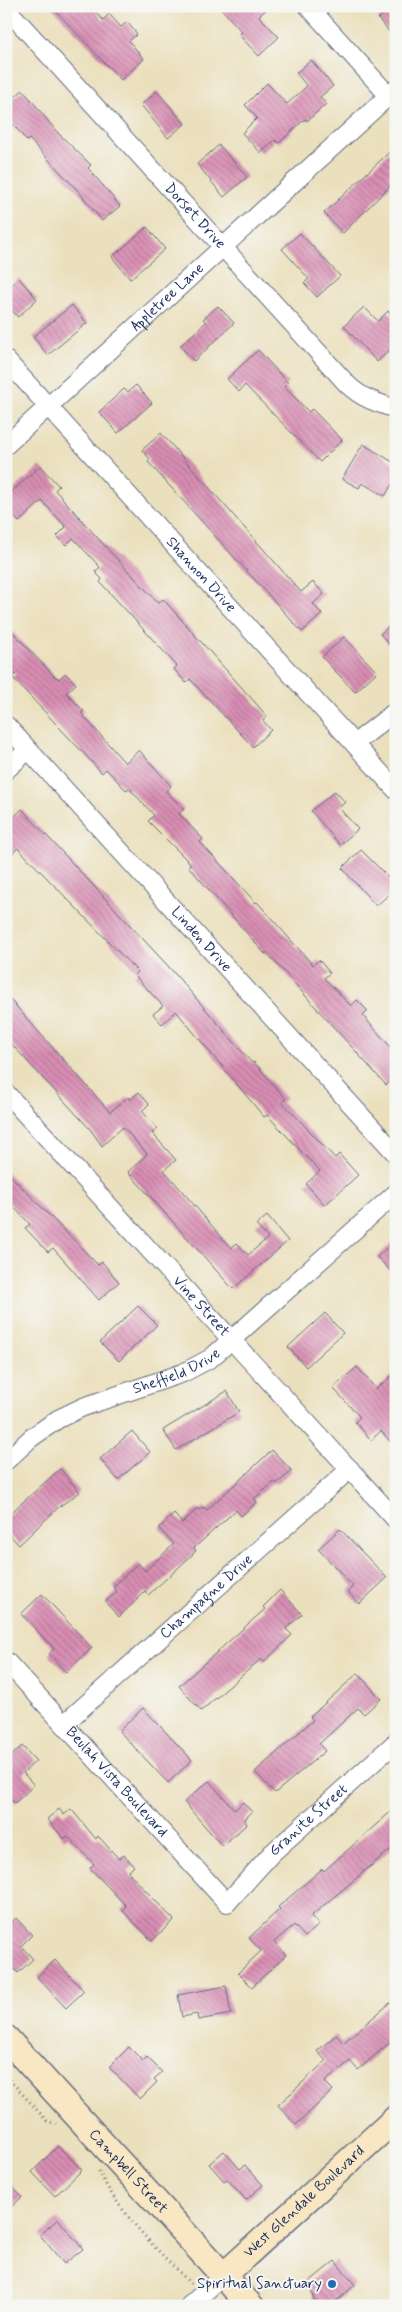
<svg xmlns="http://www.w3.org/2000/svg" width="402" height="2312" font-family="Mynerve,sans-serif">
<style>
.building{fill:url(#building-back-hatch)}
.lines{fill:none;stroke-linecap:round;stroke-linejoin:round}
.street-casing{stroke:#646d7f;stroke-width:20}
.secondary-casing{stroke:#646d7f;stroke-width:28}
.path{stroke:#646d7f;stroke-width:3;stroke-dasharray:1 4;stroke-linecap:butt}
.street{stroke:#fff;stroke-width:18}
.secondary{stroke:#f9e7c3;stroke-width:25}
.poi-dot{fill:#1f6fb2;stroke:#f6f6f2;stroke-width:2}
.labels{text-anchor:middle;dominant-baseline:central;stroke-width:4;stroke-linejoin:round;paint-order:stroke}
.street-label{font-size:15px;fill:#1b2f5e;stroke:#f6f6f2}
.poi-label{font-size:15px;fill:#1b2f5e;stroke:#f6f6f2;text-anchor:end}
</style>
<defs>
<pattern id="building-back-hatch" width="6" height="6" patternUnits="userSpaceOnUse" patternTransform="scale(1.25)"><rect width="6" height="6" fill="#d98eb3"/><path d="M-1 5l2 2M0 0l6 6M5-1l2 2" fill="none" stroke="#af7495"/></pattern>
</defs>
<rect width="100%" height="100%" fill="#f6f6f2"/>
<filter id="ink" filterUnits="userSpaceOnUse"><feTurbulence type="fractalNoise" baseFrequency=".02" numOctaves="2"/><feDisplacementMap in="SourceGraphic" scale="10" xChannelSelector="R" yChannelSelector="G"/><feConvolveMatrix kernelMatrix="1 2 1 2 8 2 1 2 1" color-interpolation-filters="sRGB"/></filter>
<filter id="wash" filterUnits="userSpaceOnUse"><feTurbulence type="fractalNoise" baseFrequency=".0096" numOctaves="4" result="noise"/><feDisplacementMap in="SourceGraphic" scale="20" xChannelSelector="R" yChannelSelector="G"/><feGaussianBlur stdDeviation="1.12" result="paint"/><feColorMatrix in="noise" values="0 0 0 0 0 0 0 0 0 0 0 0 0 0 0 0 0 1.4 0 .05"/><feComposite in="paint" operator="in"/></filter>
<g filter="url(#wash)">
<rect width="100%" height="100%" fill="#ebe0bd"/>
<g id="blocks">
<g class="building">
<polygon points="51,6 90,6 103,20 109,14 121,27 127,22 137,34 129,41 144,59 121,80"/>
<polygon points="219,6 270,6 259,16 279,37 259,56 239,35 242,32"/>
<polygon points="392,6 396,6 396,39 378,19"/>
<polygon points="311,60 333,86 320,97 326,104 307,121 305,119 279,143 275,140 261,153 242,133 257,118 245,105 267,83 287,104 307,86 296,73"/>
<polygon points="23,90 58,133 91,165 88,168 120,206 102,221 80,193 29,139 27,141 6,116 6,104"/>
<polygon points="157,91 185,124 168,138 141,105"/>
<polygon points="219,145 247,177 224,197 197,164"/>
<polygon points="396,146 396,180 343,233 324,213"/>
<polygon points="147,227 165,249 130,279 112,257"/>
<polygon points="300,233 340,276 317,297 304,283 309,279 282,249"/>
<polygon points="19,278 37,299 18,317 6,304 6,290"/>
<polygon points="72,305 87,323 48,355 33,337"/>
<polygon points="218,306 234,323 194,361 180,346 206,322 203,319"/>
<polygon points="364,307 378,321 388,311 396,320 396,344 377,362 344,326"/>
<polygon points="258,350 288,383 284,387 309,412 312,409 342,440 320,462 245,385 239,392 227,379"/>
<polygon points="136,385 152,403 118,433 99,412 124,389 128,392"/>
<polygon points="161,433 301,592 313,582 324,594 313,604 322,614 302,632 148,462 150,459 142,450"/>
<polygon points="363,444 396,464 396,478 385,496 362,483 359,488 342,479"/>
<polygon points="40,466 59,486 55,490 104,545 158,603 163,599 267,716 263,721 271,730 253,747 190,679 186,683 174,669 177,666 100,582 102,579 95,572 100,567 73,538 66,545 57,536 66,527 42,501 19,522 6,509 6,497"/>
<polygon points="396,620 396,652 380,634"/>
<polygon points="6,625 54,676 59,679 65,673 76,684 66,693 84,711 81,713 125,763 139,750 171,786 166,791 184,809 179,814 203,839 200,842 256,903 257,902 313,965 319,960 330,973 324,978 351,1006 357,1000 368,1011 363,1016 396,1053 396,1077 386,1085 266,952 265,954 188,866 191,864 148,821 154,815 129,788 126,790 106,769 102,773 12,677 16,674 6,664"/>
<polygon points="344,637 377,672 355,692 322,657"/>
<polygon points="335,791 345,802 339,808 358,829 340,845 311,811"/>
<polygon points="22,809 169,967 252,1063 254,1062 286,1099 282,1102 335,1158 339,1154 358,1175 325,1205 306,1184 320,1171 267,1115 264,1117 176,1011 162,1024 153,1014 163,1006 134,975 138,972 18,848 6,859 6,824"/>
<polygon points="361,850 396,885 396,888 376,906 342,868"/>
<polygon points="6,995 110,1112 128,1097 130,1100 139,1092 149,1104 142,1111 158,1129 152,1133 176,1160 164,1170 231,1248 237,1243 248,1255 268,1238 256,1225 267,1216 288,1241 233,1289 128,1172 147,1154 123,1127 102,1146 90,1129 6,1038"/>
<polygon points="6,1171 98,1265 102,1262 119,1282 99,1300 53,1248 48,1252 25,1228 30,1224 6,1199"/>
<polygon points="396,1239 396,1277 377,1257"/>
<polygon points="138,1306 157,1325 119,1361 100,1342"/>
<polygon points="325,1313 343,1333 306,1367 288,1347"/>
<polygon points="357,1367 376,1389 396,1372 396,1448 381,1431 371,1440 355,1422 360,1417 333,1388"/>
<polygon points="227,1391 239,1412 176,1450 163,1430"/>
<polygon points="132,1431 150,1452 118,1480 100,1459"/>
<polygon points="272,1450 292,1471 276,1484 274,1482 254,1499 257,1502 241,1516 236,1510 194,1548 196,1551 177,1569 148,1595 145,1592 119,1617 105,1602 117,1592 113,1587 138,1563 145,1571 174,1544 159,1528 174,1514 182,1523 198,1508 200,1510 204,1507 207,1510"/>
<polygon points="60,1469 80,1492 60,1506 19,1545 6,1531 6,1517"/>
<polygon points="340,1529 387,1578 359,1604 348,1592 353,1586 318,1549"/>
<polygon points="280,1590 302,1614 286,1629 292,1635 264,1662 261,1659 201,1711 179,1686 265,1609 263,1607"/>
<polygon points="42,1594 92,1648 66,1672 49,1654 54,1649 21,1614"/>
<polygon points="358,1673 381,1699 364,1714 358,1708 319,1744 325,1751 275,1793 255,1772 313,1720 310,1717"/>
<polygon points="143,1708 192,1760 168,1783 119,1731"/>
<polygon points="22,1746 36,1761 23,1773 34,1785 15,1803 6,1794 6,1761"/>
<polygon points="209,1781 235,1810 243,1802 252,1812 244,1820 247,1824 222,1846 184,1802"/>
<polygon points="396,1807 396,1845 311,1916 319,1925 305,1937 294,1925 274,1942 286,1955 252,1987 238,1973 261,1951 249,1938 280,1909 278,1907 322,1869 324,1871"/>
<polygon points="59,1809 64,1815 71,1809 96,1839 98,1836 119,1859 124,1855 134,1866 128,1872 174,1920 152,1941 122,1910 126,1906 90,1868 94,1864 67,1836 64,1839 47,1819"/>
<polygon points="16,1918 32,1935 21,1946 33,1959 18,1973 6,1960 6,1927"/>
<polygon points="55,1960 84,1991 66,2008 37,1977"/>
<polygon points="226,1986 231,2014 198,2020 197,2014 182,2017 178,1995"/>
<polygon points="396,1998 396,2037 358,2070 350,2061 325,2082 333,2090 296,2125 278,2105 326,2061 317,2051 336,2035 343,2043"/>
<polygon points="129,2047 143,2061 147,2057 162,2072 154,2079 157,2082 140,2099 109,2067"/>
<polygon points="58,2146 82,2170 55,2196 32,2172"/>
<polygon points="224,2151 240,2169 245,2165 263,2185 246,2200 227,2179 224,2181 209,2164"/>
<polygon points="6,2180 22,2197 6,2212"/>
<polygon points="58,2219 83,2249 64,2264 40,2235"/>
<polygon points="335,2261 355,2285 331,2306 327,2306 314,2300 309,2282"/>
</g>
</g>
</g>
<g filter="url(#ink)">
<use href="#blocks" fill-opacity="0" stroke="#646d7f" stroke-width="1"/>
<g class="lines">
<defs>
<g id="street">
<polyline points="308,6 389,96"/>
<path id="s1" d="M6,8L347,384C361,398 377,403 396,409"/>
<path id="s2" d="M6,360L396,790"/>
<path id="s3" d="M6,445L396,89"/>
<path id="s4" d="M6,725L396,1154"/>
<polyline points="355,743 396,711"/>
<polyline points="6,770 28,750"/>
<path id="s5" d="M6,1093L396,1520"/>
<path id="s6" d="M6,1461L31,1438L58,1419L83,1407L183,1373L211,1358L396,1193"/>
<path id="s7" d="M6,1661L227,1903L272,1853L396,1742"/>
<path id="s8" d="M64,1724L350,1469"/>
<polyline points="189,2306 223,2276"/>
</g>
<g id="secondary">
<path id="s9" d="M6,2038L251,2306"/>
<path id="s10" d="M223,2276L396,2118"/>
</g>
</defs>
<use href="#street" class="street-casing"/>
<use href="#secondary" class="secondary-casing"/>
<g class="path">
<polyline points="6,2076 47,2121 56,2124"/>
<path d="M99,2171C117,2211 160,2253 191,2284"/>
</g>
<use href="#street" class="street"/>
<use href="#secondary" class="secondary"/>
</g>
</g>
<circle class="poi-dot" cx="332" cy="2284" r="5"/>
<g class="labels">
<g class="street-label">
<text stroke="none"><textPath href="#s1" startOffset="281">Dorset Drive</textPath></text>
<text stroke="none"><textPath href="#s3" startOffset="219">Appletree Lane</textPath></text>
<text stroke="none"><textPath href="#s2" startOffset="290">Shannon Drive</textPath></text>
<text stroke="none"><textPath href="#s4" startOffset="290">Linden Drive</textPath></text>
<text stroke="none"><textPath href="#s5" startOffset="289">Vine Street</textPath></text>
<text stroke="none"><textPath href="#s6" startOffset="195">Sheffield Drive</textPath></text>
<text stroke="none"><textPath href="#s8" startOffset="191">Champagne Drive</textPath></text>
<text stroke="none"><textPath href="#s7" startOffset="164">Beulah Vista Boulevard</textPath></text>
<text stroke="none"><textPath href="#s7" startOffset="444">Granite Street</textPath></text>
<text stroke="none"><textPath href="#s9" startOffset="181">Campbell Street</textPath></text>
<text stroke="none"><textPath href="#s10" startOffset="110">West Glendale Boulevard</textPath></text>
</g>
<g class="poi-label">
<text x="322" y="2284">Spiritual Sanctuary</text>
</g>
</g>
<rect width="402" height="2312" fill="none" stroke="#f6f6f2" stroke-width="25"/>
</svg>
